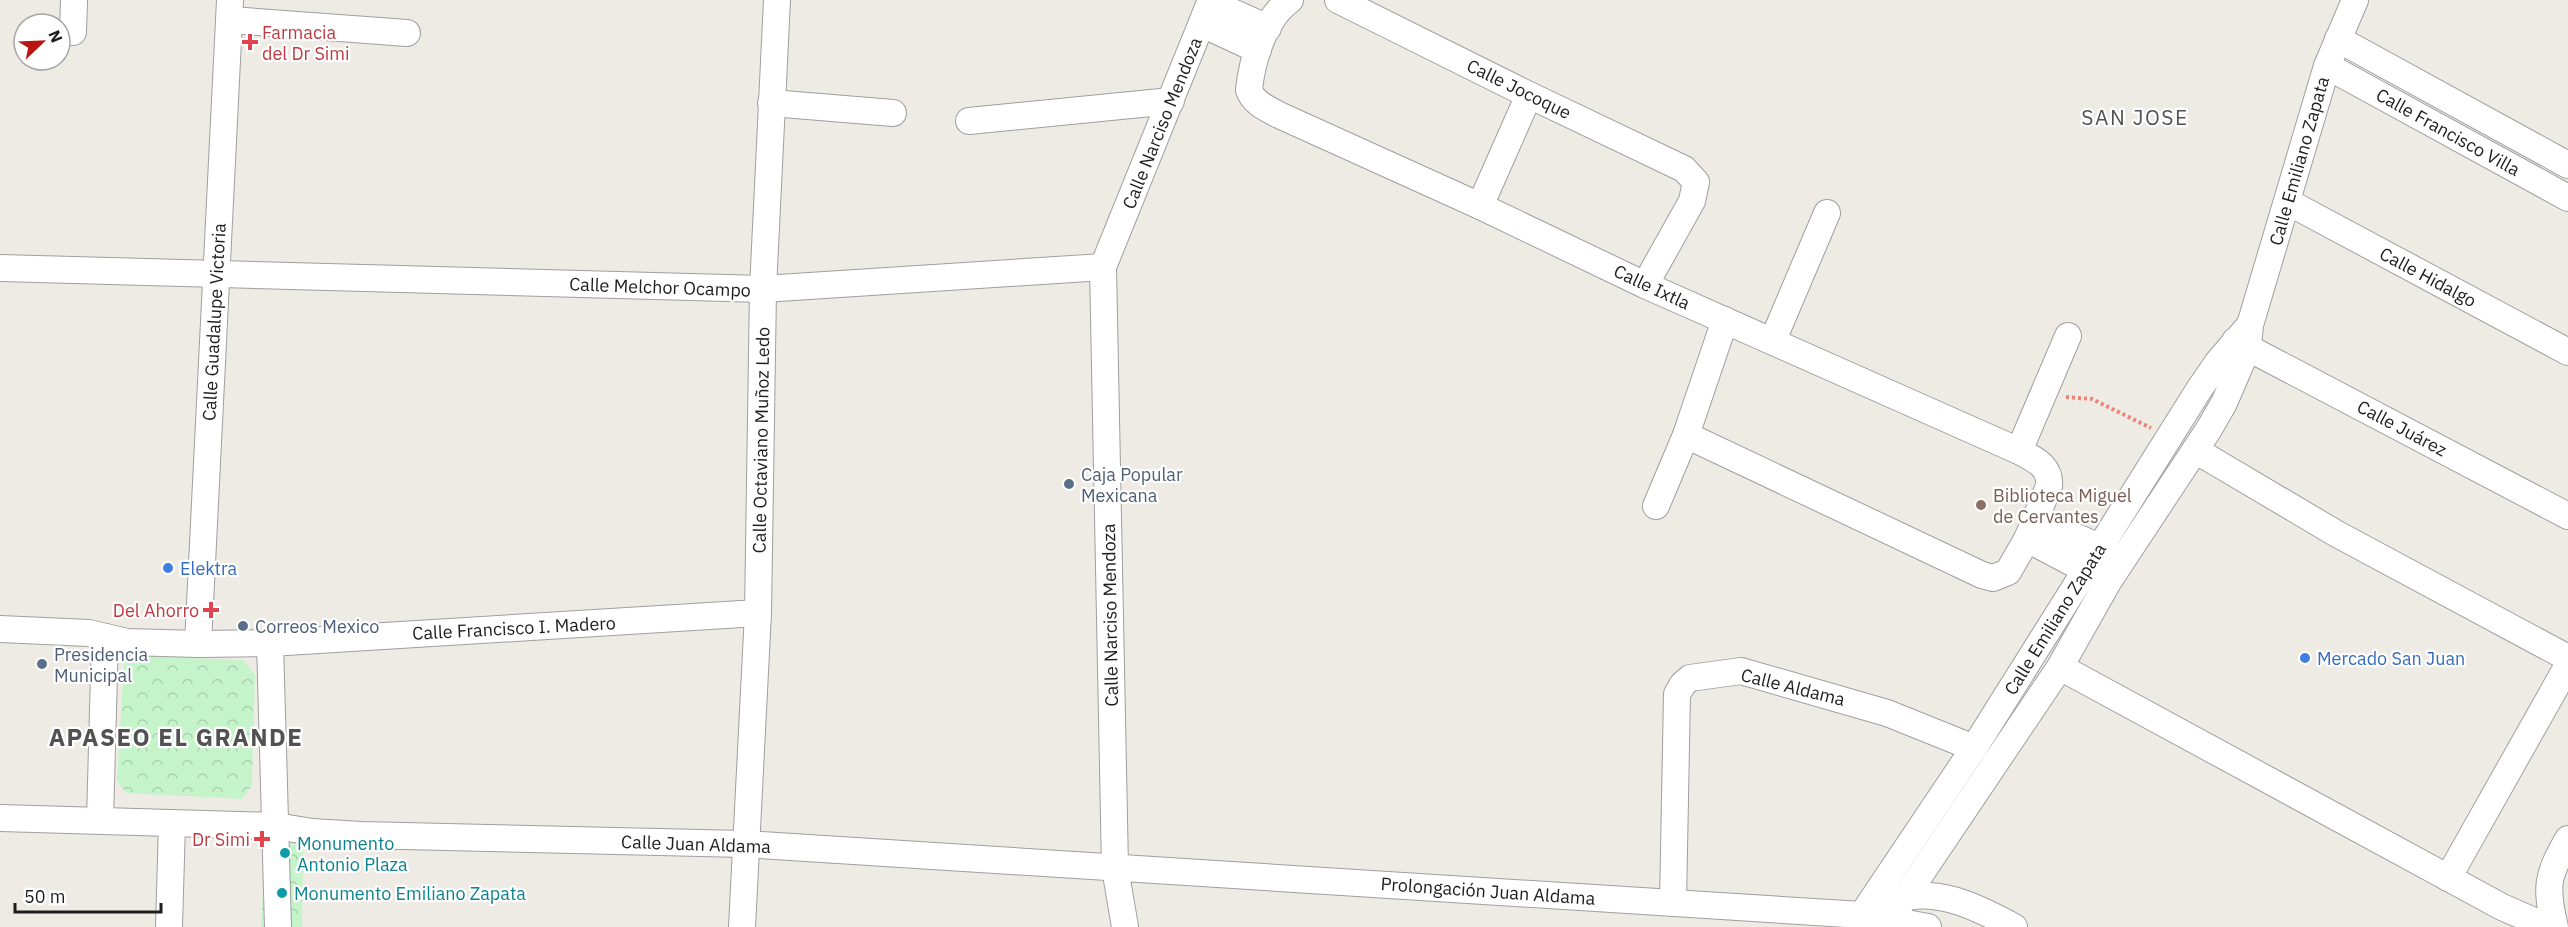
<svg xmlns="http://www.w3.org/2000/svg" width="2568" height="927" font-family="'IBM Plex Sans',sans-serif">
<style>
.park{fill:url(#park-crowns)}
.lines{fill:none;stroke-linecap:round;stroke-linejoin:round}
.minor-casing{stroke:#9f9f9f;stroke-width:28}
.path{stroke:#ed8576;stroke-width:4;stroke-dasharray:3 3;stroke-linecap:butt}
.minor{stroke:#fff;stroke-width:26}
.health-dot{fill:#e0444e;stroke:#fff;stroke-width:2}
.service-dot{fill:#5c6f8a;stroke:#fff;stroke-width:2}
.education-dot{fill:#8d6e63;stroke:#fff;stroke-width:2}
.shop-dot{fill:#3f7fe0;stroke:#fff;stroke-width:2}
.culture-dot{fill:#0f9aa8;stroke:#fff;stroke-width:2}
.labels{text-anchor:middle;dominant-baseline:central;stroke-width:4.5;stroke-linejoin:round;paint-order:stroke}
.health-label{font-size:18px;fill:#be3a42;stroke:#fff;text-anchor:end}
.street-label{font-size:18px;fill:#1e1e1e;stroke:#fff}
.service-label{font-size:18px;fill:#4e5e75;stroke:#fff;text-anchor:start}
.education-label{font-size:18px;fill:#785e54;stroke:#fff;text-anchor:start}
.shop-label{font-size:18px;fill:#366cbe;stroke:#fff;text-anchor:start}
.culture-label{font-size:18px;fill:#0d838f;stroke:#fff;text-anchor:start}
.quarter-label{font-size:21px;letter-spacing:1.5px;fill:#515151;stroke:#fff}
.district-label{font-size:24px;font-weight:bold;letter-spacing:1.5px;fill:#515151;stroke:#fff}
</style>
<defs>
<pattern id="park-crowns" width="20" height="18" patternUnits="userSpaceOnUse" patternTransform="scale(1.5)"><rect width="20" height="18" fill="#c5f4ca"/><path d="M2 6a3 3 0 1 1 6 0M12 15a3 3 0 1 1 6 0" fill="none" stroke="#a9d1ad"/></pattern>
</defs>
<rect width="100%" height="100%" fill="#eeebe4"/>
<g class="park">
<polygon points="137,656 244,660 255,675 252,785 242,799 126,793 117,781 124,662"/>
<polygon points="266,837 303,839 302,927 261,927"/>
</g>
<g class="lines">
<defs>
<g id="minor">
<path d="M1290,0C1264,19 1252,60 1249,90C1253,103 1268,109 1279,115L1480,206L1645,285L2019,451C2034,459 2051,466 2049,486L2027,539L2008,572L1993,578L1982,575L1686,435"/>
<polyline points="1338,0 1529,95 1684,169 1696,182 1692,201 1645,285"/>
<polyline points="1210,2 1268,28"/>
<polyline points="230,20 407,33"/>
<polyline points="1202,24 1258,50"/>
<polyline points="73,32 74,0"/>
<polyline points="2338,39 2568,165"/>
<polyline points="2327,66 2568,198"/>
<polyline points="771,103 893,113"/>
<polyline points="969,121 1171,101"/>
<polyline points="2288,202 2568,352"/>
<polyline points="1480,206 1529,95"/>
<polyline points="0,268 763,289 1103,267"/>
<polyline points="1773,340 1827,213"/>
<polyline points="2235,341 2568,516"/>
<polyline points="2195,450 2337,534 2568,658"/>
<polyline points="2019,451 2068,336"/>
<polyline points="1656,506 1686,435 1725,320"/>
<polyline points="2036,519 2099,547 2112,555"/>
<polyline points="2027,539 2101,578"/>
<polyline points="0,629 89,633 127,642 198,644 270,643 758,613"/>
<polyline points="270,643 278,927"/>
<polyline points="198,644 230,0"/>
<polyline points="2060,667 2502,907 2548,927"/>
<polyline points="0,818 276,826 312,832 361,835 744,844 1862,915 1928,927"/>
<polyline points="100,820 105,637"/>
<polyline points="2448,878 2568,665"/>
<path d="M1895,899C1938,887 1977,907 2014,927"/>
<polyline points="1673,903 1677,694 1683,684 1690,678 1741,671 1887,713 1974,748"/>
<polyline points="1862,915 1974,748 2200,388 2218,362 2249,326"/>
<polyline points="169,927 172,823"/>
<polyline points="742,927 758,613 763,289 777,0"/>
<polyline points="1125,927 1115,868 1103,267 1211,0"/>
<polyline points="1885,927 2060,667 2108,582 2209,429 2224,403 2248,347 2250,325 2327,66 2355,0"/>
<path d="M2555,927C2545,886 2547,876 2568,839"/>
</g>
</defs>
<use href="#minor" class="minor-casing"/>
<polyline class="path" points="2066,397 2092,399 2151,428"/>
<use href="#minor" class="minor"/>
</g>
<g class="health-dot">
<path d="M247 33h6v6h6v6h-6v6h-6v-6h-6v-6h6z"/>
<path d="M208 601h6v6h6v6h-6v6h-6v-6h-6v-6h6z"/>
<path d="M259 830h6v6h6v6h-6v6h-6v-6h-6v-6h6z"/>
</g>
<g class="service-dot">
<circle cx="1069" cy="484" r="6"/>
<circle cx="243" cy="626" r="6"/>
<circle cx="42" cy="664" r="6"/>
</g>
<circle class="education-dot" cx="1981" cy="505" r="6"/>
<g class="shop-dot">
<circle cx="168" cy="568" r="6"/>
<circle cx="2305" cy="658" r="6"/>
</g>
<g class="culture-dot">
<circle cx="285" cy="853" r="6"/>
<circle cx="282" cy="893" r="6"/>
</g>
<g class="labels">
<g class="health-label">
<text x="262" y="32" text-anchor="start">Farmacia<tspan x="262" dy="21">del Dr Simi</tspan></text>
<text x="199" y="610">Del Ahorro</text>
<text x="250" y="839">Dr Simi</text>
</g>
<g class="street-label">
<text transform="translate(1519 89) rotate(26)">Calle Jocoque</text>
<text transform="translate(1162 123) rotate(-68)">Calle Narciso Mendoza</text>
<text transform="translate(2448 132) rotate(29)">Calle Francisco Villa</text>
<text transform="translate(2299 161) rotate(-74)">Calle Emiliano Zapata</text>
<text transform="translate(2428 277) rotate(28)">Calle Hidalgo</text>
<text transform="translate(660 287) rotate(2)">Calle Melchor Ocampo</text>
<text transform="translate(1652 287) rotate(25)">Calle Ixtla</text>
<text transform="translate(214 322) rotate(-87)">Calle Guadalupe Victoria</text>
<text transform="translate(2402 428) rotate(28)">Calle Juárez</text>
<text transform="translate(761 440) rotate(-89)">Calle Octaviano Muñoz Ledo</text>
<text transform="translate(1110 615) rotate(-91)">Calle Narciso Mendoza</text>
<text transform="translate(2055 619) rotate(-58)">Calle Emiliano Zapata</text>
<text transform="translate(514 628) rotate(-3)">Calle Francisco I. Madero</text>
<text transform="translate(1793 687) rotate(14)">Calle Aldama</text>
<text transform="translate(696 844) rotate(2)">Calle Juan Aldama</text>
<text transform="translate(1488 891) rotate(4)">Prolongación Juan Aldama</text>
</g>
<g class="service-label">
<text x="1081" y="474">Caja Popular<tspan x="1081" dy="21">Mexicana</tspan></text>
<text x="255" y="626">Correos Mexico</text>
<text x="54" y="654">Presidencia<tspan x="54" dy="21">Municipal</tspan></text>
</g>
<g class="education-label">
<text x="1993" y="495">Biblioteca Miguel<tspan x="1993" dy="21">de Cervantes</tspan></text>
</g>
<g class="shop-label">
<text x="180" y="568">Elektra</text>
<text x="2317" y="658">Mercado San Juan</text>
</g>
<g class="culture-label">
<text x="297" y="843">Monumento<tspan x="297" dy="21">Antonio Plaza</tspan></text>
<text x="294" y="893">Monumento Emiliano Zapata</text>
</g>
<g class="quarter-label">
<text x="2135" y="117">SAN JOSE</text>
</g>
<g class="district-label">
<text x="176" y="737">APASEO EL GRANDE</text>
</g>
</g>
<g transform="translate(42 42) rotate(67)"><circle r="28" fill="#ffffff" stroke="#a5a5a5" stroke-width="1.5"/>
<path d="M0-4.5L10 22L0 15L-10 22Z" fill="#b91612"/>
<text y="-9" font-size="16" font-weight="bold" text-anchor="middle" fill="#1e1e1e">N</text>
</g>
<path d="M15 903v9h146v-9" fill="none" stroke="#1e1e1e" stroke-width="3"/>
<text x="24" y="903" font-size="18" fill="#1e1e1e" stroke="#ffffff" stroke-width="4.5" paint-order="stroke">50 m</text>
</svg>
